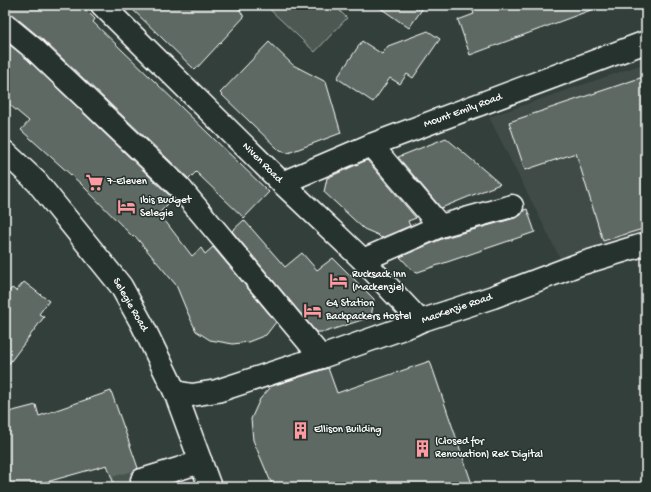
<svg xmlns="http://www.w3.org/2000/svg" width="651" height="492" font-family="'Gochi Hand',sans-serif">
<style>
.built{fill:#404c47}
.green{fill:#4d5853;stroke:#a6aca9}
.building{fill:#5f6964;stroke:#fff}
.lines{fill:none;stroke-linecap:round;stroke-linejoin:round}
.minor-tunnel{stroke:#47524e;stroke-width:22;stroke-dasharray:22 11;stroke-linecap:butt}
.minor-casing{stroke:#fff;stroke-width:25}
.major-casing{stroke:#fff;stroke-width:25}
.minor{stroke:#26332d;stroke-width:22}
.major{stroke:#26332d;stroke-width:22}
.labels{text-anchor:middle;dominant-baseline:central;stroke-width:3;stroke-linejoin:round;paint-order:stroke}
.street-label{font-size:11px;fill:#fff;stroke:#26332d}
.poi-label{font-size:11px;fill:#fff;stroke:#26332d;text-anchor:start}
</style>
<rect width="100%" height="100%" fill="#333f3a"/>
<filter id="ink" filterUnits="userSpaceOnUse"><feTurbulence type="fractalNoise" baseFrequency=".025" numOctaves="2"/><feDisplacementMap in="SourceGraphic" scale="8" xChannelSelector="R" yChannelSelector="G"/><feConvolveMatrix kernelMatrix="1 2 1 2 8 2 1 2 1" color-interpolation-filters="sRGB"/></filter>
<g filter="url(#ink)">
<polygon class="built" points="646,63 646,236 562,262 489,117"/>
<polygon class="green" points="265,5 334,5 347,18 315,52"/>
<g class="building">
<polygon points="5,5 81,5 95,19 93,22 269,192 244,218 196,172 189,179 43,40 13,15 5,13"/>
<polygon points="128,5 237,5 244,17 195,70"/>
<polygon points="376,5 425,5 409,28"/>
<polygon points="471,5 599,5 599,7 470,55 458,20 474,14"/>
<polygon points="428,31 440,39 413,78 407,74 400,84 390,78 373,102 337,78 362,41 382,54 388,46"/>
<polygon points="5,41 26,58 172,198 170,200 171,201 159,213 192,256 201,248 205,254 213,247 276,322 266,335 248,342 233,344 210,340 196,331 186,309 176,285 135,236 133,237 81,184 21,130 29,121 5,101"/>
<polygon points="269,42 293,65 326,82 341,133 288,153 280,151 220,93"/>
<polygon points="646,76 646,228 603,241 576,153 525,170 509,122"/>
<polygon points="446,138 484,170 500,184 441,208 398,157"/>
<polygon points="367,160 416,218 408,221 410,226 381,238 378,235 364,229 324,192 327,178"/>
<polygon points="527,209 535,232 415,273 400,257 444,238 515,218 521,215 524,210"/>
<polygon points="244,220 285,267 302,253 317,270 333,258 374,299 371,317 325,332 316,332 232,231"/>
<polygon points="24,282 49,301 39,314 44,317 5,369 5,296 12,288 16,291"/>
<polygon points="430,361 473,487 273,487 253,440 251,419 260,399 272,386 328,368 337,393"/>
<polygon points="111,391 138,468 133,472 130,477 130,483 132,487 115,487 107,465 29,487 5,487 5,413 36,405 39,416"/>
</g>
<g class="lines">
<polyline class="minor-tunnel" points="116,487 142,480"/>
<defs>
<g id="minor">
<polyline points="102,5 282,183 363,260 420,321"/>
<polyline points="5,25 34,49 181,189 321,357"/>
<polyline points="371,145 440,226"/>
<polyline points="282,183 371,145 646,42"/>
<polyline points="363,260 440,226 512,206"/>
<polyline points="175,392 192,395 217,391 321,357 412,325 420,321 493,297 580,264 646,244"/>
<polyline points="142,480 201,462"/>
</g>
<polyline id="major" points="5,152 37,182 121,286 142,324 175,392 210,487"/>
</defs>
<use href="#minor" class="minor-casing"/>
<use href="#major" class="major-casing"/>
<use href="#minor" class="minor"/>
<use href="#major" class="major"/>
</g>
</g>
<defs>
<symbol id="supermarket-bare" viewBox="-9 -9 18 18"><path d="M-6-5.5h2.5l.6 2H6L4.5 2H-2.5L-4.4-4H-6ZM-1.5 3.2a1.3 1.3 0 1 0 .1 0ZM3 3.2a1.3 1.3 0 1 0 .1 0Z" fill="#ff9aa2" stroke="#26332d" stroke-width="2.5" paint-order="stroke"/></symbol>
<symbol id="hotel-bare" viewBox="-9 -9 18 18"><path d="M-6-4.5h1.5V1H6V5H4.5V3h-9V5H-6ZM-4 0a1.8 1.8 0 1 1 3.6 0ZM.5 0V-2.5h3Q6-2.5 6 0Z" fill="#ff9aa2" stroke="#26332d" stroke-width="2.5" paint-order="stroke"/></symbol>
<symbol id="building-bare" viewBox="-9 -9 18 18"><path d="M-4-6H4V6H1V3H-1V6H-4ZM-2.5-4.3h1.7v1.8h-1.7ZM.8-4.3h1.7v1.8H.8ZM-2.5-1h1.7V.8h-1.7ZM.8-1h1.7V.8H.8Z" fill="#ff9aa2" stroke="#26332d" stroke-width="2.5" paint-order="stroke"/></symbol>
</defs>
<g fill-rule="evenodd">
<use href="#supermarket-bare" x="82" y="170" width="25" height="25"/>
<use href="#hotel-bare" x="114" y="194" width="25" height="25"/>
<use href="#hotel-bare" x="326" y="268" width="25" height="25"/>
<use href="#hotel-bare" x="300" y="298" width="25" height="25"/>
<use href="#building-bare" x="288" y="418" width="25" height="25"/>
<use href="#building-bare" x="410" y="436" width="25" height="25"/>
</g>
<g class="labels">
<g class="street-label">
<text transform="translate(463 111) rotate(-20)">Mount Emily Road</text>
<text transform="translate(262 163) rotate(45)">Niven Road</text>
<text transform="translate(130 305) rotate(60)">Selegie Road</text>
<text transform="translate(457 309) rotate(-19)">MacKenzie Road</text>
</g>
<g class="poi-label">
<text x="107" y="182">7-Eleven</text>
<text x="140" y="201">Ibis Budget<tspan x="140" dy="13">Selegie</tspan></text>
<text x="352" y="275">Rucksack Inn<tspan x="352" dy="13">(Mackenzie)</tspan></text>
<text x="326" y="304">G4 Station<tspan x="326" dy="13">Backpackers Hostel</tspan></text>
<text x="314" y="430">Ellison Building</text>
<text x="435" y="442">(Closed for<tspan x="435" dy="13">Renovation) Rex Digital</tspan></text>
</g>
</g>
<rect width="651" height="492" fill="none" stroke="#26332d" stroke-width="20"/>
<rect x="10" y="10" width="631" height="472" fill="none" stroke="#fff" stroke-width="1.5" filter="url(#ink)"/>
</svg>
